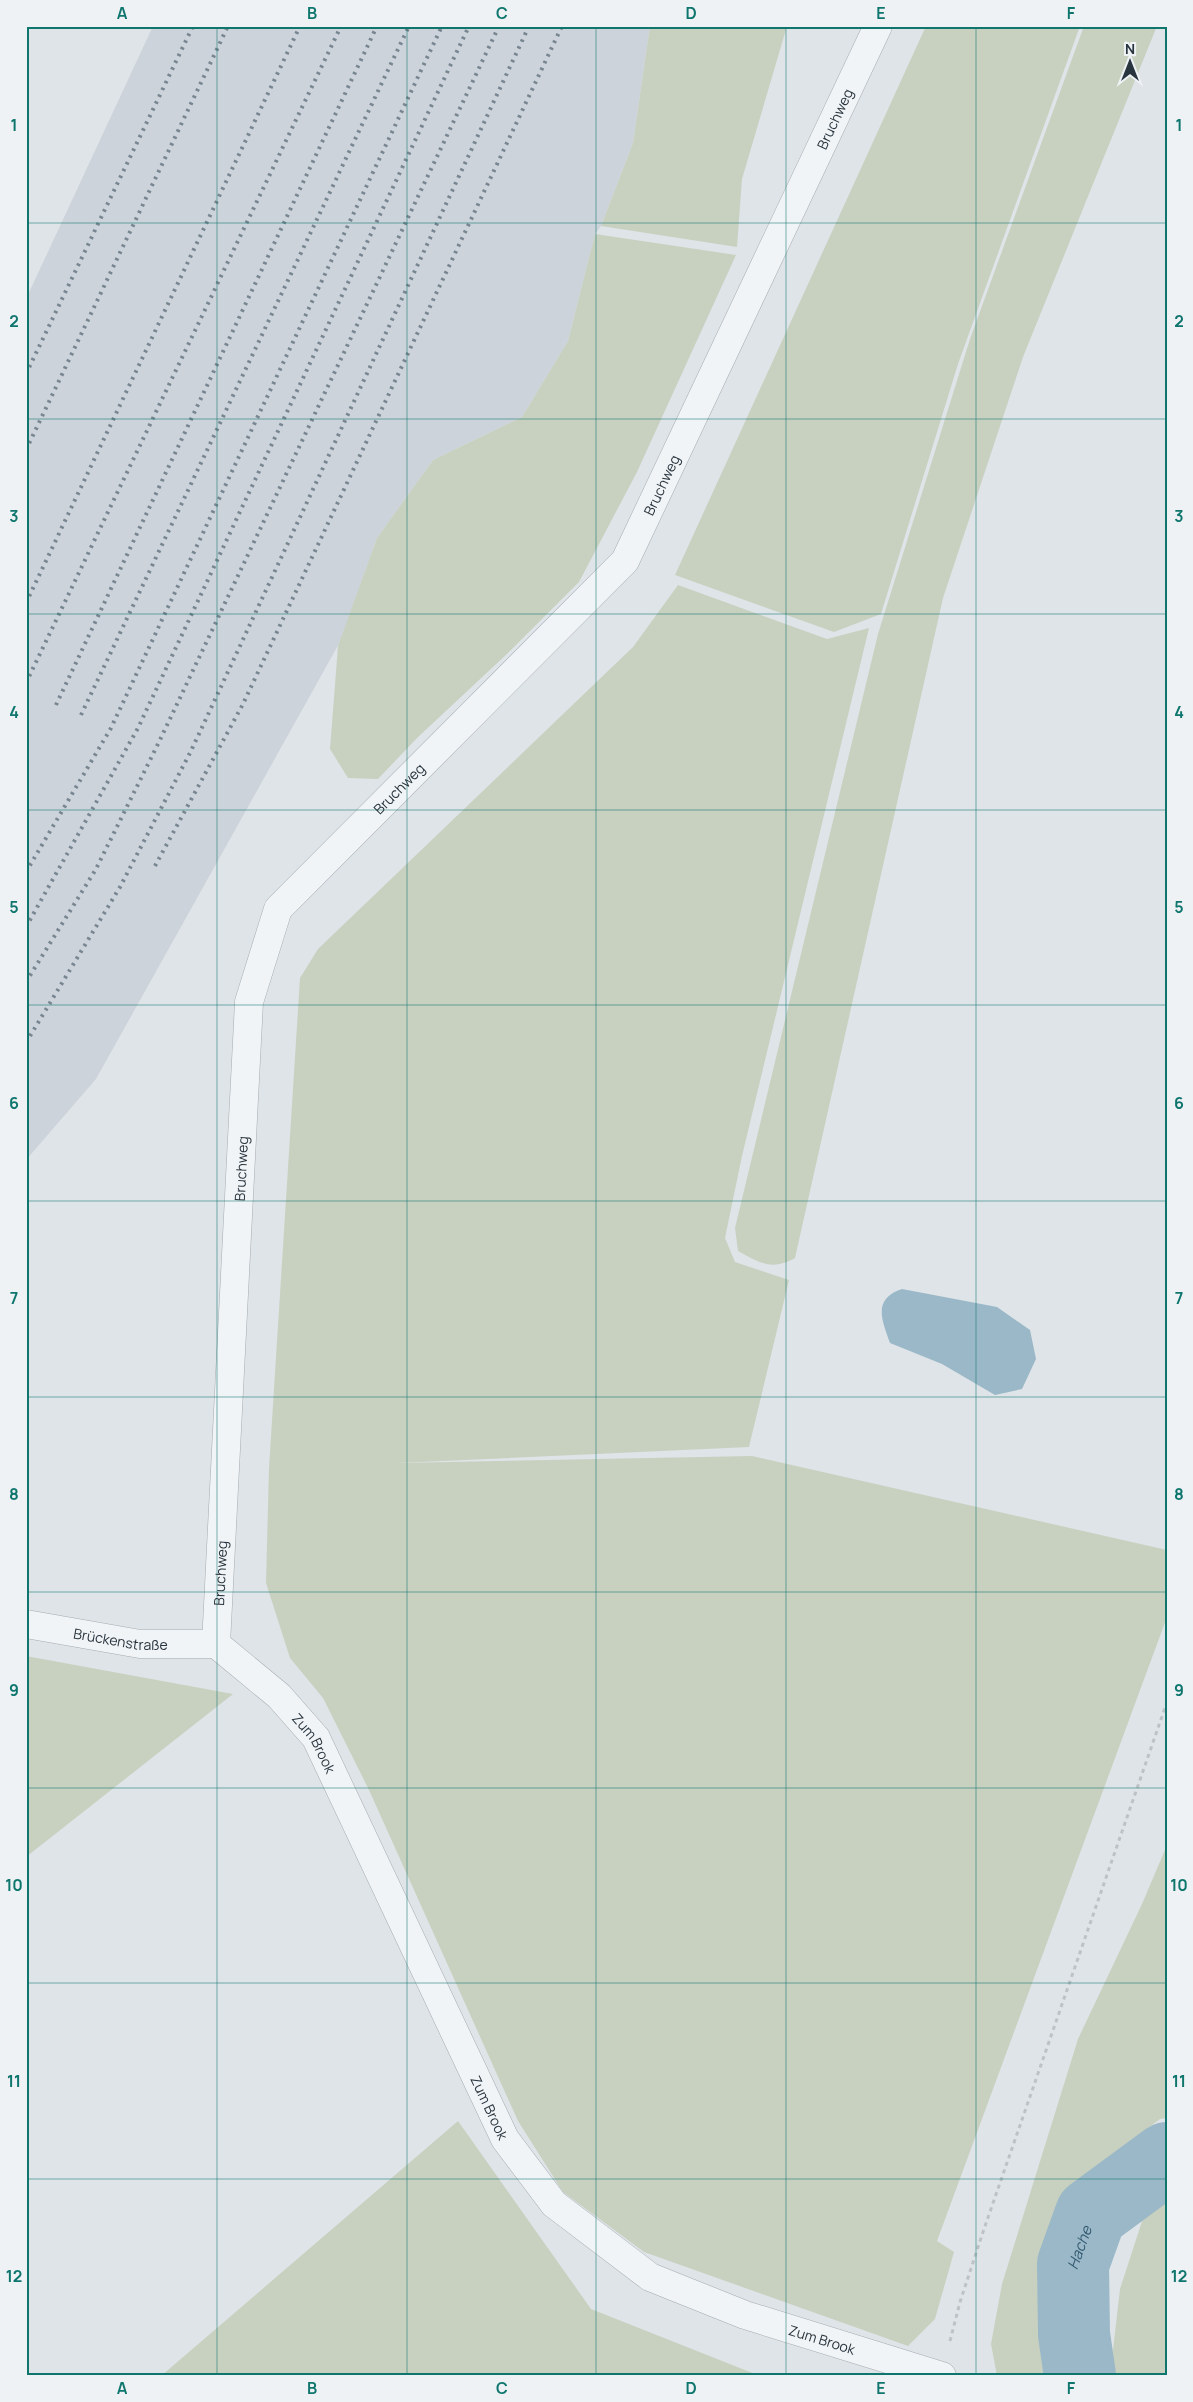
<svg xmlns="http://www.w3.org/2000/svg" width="1193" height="2402" font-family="Manrope,sans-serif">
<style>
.built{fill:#cdd3da}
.green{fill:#c8d1c0}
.water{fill:#9ab8c7}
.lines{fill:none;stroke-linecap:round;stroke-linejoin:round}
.river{stroke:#9ab8c7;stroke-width:72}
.minor-casing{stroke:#a4acb2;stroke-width:29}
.path{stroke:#bdc2c6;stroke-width:3;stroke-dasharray:4 4;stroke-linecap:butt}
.minor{stroke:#f1f4f6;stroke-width:28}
.rail{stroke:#788691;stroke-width:4;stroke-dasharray:2.5 5;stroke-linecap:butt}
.grid{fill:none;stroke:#0f766e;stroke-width:1;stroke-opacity:0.55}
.labels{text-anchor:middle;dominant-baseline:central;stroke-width:5;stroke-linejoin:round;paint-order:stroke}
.street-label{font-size:14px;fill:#28343e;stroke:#eef2f5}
.water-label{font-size:15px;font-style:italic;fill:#335a71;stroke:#eef2f5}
.neatline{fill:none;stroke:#0f766e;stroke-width:2}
.grid-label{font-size:16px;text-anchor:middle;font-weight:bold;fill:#0f766e}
</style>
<rect width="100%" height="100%" fill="#dfe4e8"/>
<polygon class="built" points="153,26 650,26 633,143 601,226 595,234 568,341 522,417 433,460 377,538 340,642 96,1079 26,1160 26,299"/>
<g class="green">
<polygon points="650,26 787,26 742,179 737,247 601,226 633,143"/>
<polygon points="926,26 1080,26 958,364 881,614 834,632 675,575"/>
<path d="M1084,26H1157L1023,357L943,598L795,1258C772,1271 760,1263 738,1251L735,1228L878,634L970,339Z"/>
<polygon points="595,234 736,255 637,472 579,582 508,653 417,738 378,779 348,778 330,749 338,646 377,538 433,460 522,417 568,341"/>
<polygon points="678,585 827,639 869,628 742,1156 725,1238 735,1262 789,1280 749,1447 398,1463 752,1456 1167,1550 1167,1617 937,2241 954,2252 935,2319 908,2346 644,2252 563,2192 518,2121 369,1790 323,1698 290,1658 266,1583 269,1468 300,978 318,949 633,647"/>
<polygon points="26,1656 233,1694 26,1857"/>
<polygon points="1167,1845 1167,2118 1160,2119 1111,2156 1083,2184 1061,2238 1049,2332 1057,2376 997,2376 991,2344 1002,2284 1078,2039 1142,1904"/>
<polygon points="458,2121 591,2309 760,2376 161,2376"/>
<polygon points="1167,2191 1167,2376 1110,2376 1120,2289 1144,2215"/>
</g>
<path class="water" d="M902,1289L997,1307L1030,1330L1036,1359L1022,1389L995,1395L942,1364L890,1343C882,1320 872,1299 902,1289Z"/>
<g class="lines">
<path class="river" id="s1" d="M1080,2376L1074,2334L1073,2264L1091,2214L1167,2158"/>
<defs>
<g id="minor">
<path id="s2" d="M26,1624L140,1644H216"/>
<path id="s3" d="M216,1644L249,1002L278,909L625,561L878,26"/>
<path id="s4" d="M216,1644L279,1696L316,1738L505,2139L554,2204L650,2277L745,2315L942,2376"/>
</g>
</defs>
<use href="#minor" class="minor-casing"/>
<polyline class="path" points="950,2341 960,2302 984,2229 1167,1702"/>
<use href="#minor" class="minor"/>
<g class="rail">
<polyline points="26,374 193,26"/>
<polyline points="26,450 228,26"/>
<polyline points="26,603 300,26"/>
<polyline points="26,683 341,26"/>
<polyline points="56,705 377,26"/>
<polyline points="81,715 409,26"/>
<polyline points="155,866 243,704 562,26"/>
<polyline points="26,872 111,728 442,26"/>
<polyline points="26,927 138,728 469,26"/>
<polyline points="26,982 96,869 159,742 499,26"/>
<polyline points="30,1036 120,887 191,751 529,26"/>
</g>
</g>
<path class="grid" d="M217,26V2376M407,26V2376M596,26V2376M786,26V2376M976,26V2376M26,223H1167M26,419H1167M26,614H1167M26,810H1167M26,1005H1167M26,1201H1167M26,1397H1167M26,1592H1167M26,1788H1167M26,1983H1167M26,2179H1167"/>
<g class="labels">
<g class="street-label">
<text stroke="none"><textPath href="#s3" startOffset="1721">Bruchweg</textPath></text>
<text stroke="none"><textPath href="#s3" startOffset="1316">Bruchweg</textPath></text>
<text stroke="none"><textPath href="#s3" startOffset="911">Bruchweg</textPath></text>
<text stroke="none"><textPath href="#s3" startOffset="476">Bruchweg</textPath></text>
<text stroke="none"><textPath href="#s3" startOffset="71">Bruchweg</textPath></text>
<text stroke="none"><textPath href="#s2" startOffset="96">Brückenstraße</textPath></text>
<text stroke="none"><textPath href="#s4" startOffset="141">Zum Brook</textPath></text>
<text stroke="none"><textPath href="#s4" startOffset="546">Zum Brook</textPath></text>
<text stroke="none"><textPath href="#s4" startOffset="966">Zum Brook</textPath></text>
</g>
<g class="water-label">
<text stroke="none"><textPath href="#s1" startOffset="130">Hache</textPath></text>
</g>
</g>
<rect width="1193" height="2402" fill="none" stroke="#eef2f5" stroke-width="55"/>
<g transform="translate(1130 62)" stroke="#eef2f5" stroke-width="4" paint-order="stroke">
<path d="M0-4L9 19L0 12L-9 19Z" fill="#28343e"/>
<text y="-8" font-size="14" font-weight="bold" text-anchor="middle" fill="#28343e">N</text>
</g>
<rect x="28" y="28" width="1138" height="2346" class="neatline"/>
<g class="grid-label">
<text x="122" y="19">A</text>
<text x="312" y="19">B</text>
<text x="502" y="19">C</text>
<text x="691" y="19">D</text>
<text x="881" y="19">E</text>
<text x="1071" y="19">F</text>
<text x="14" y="131">1</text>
<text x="1179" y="131">1</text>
<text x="14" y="327">2</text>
<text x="1179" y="327">2</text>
<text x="14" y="522">3</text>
<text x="1179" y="522">3</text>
<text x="14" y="718">4</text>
<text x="1179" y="718">4</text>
<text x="14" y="913">5</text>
<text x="1179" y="913">5</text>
<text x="14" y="1109">6</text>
<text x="1179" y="1109">6</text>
<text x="14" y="1304">7</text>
<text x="1179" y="1304">7</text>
<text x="14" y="1500">8</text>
<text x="1179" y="1500">8</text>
<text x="14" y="1696">9</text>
<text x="1179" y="1696">9</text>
<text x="14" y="1891">10</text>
<text x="1179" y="1891">10</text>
<text x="14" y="2087">11</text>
<text x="1179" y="2087">11</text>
<text x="14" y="2282">12</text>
<text x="1179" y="2282">12</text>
<text x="122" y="2394">A</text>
<text x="312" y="2394">B</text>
<text x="502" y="2394">C</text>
<text x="691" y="2394">D</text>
<text x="881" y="2394">E</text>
<text x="1071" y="2394">F</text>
</g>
</svg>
